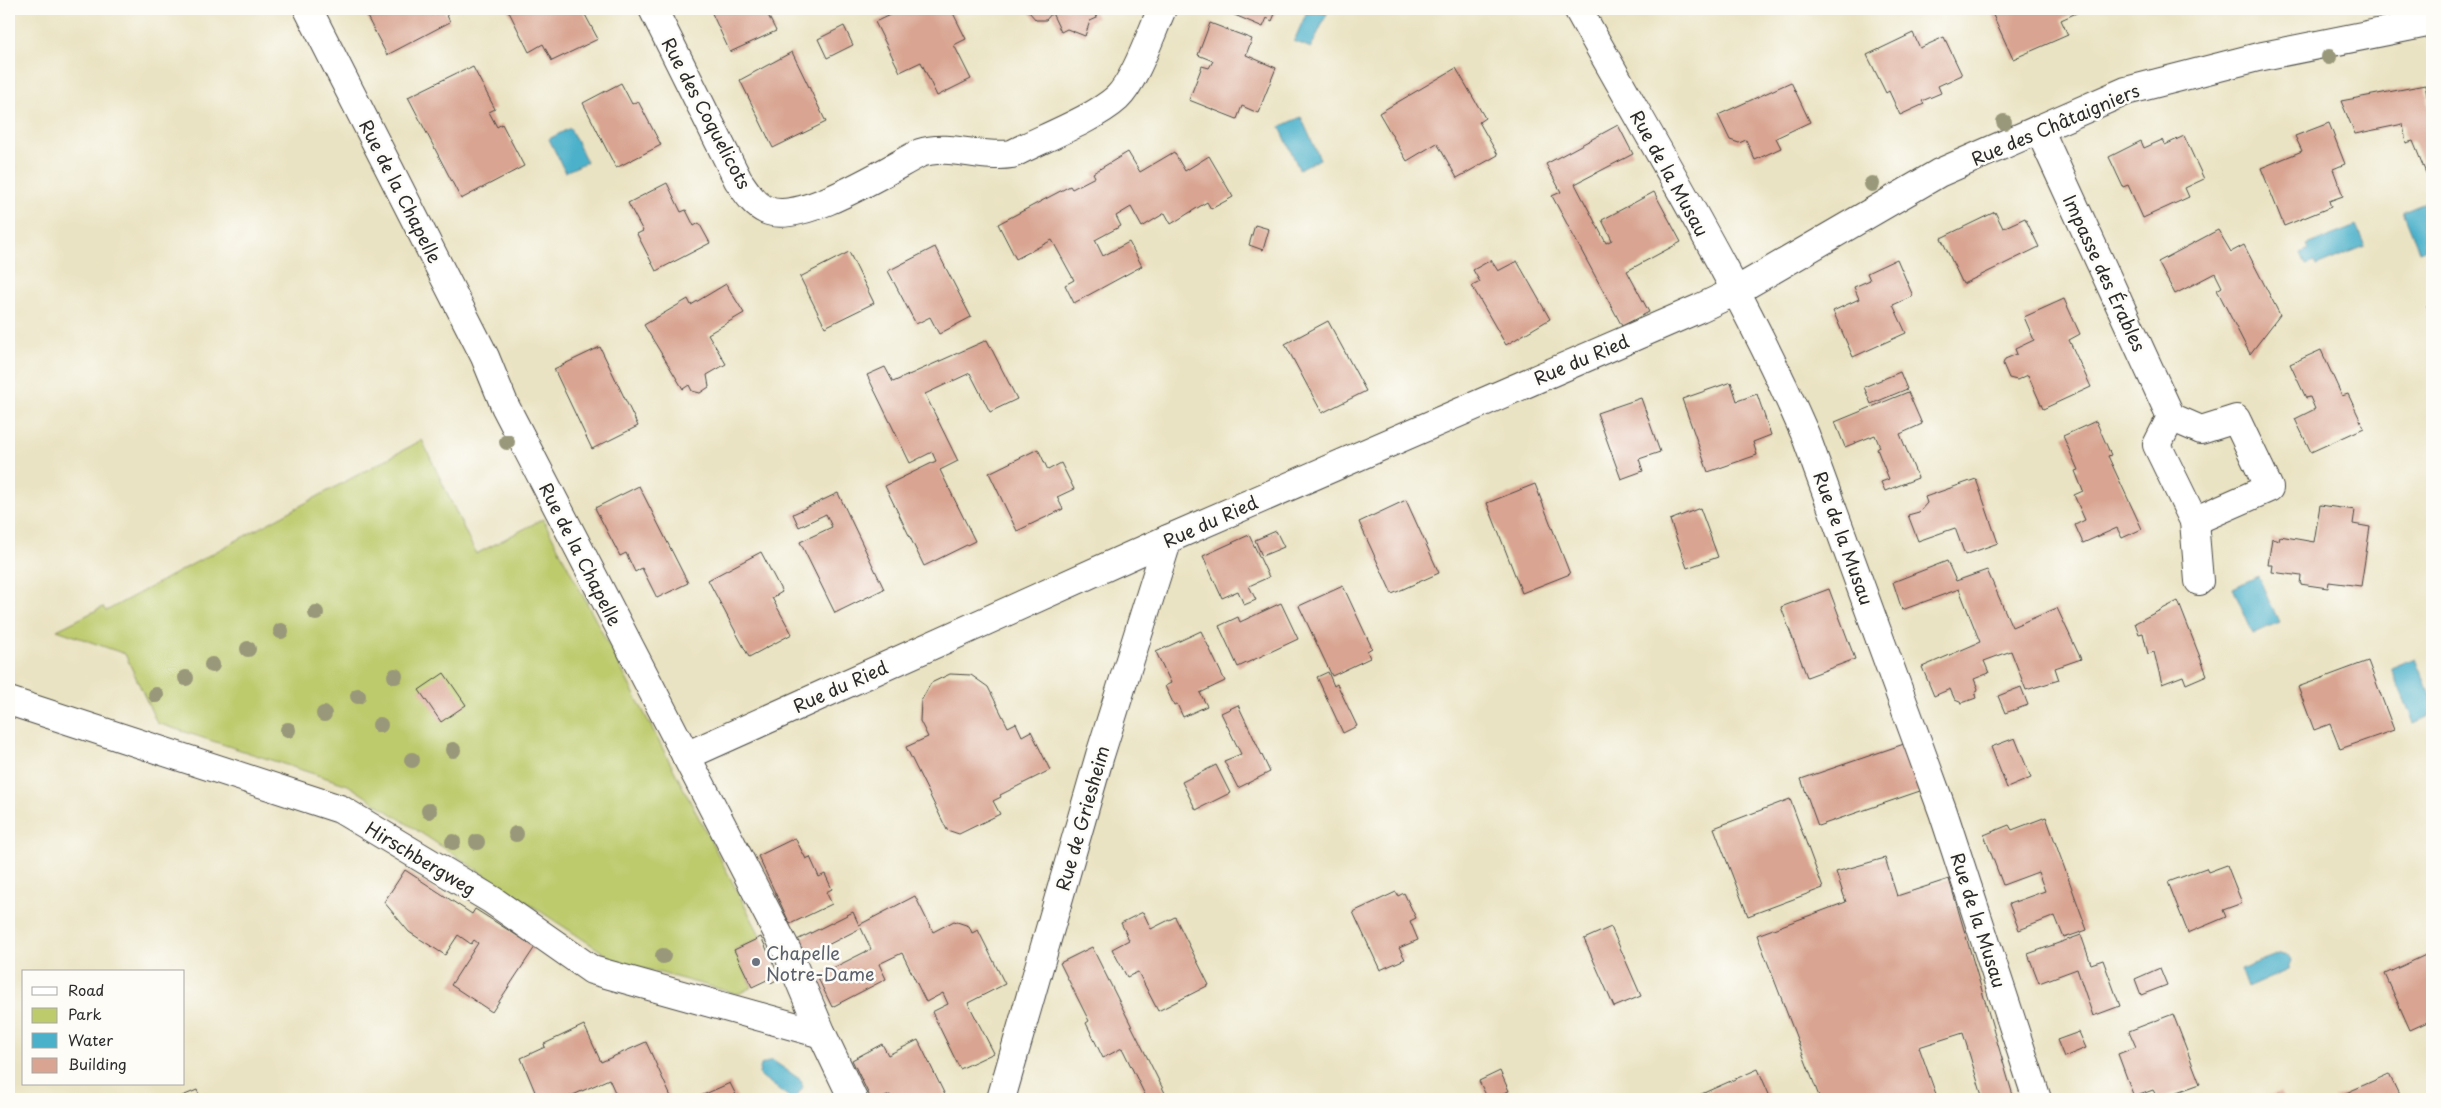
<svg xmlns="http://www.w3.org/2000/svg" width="2441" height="1108" font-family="'Playpen Sans',sans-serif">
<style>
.green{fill:#becb6d;stroke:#747b4c}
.water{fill:#4bb1ca;stroke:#3b6e7a}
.building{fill:#d9a592}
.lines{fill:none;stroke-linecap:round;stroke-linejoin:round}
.minor-casing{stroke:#484742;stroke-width:30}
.minor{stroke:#fff;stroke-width:28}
.tree{fill:#99987a}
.worship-dot{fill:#6b7280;stroke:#fdfcf7;stroke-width:2}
.labels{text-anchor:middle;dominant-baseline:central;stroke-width:5;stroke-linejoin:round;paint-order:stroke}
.street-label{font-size:18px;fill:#2b2b2b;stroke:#fdfcf7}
.worship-label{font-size:18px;fill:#5b616d;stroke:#fdfcf7;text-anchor:start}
</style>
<rect width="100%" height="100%" fill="#fdfcf7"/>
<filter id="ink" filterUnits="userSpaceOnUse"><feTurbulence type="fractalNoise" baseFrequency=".02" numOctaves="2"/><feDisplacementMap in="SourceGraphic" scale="10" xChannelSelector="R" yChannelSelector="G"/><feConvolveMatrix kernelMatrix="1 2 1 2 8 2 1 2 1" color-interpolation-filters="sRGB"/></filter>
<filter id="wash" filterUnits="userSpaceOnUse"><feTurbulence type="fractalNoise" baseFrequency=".0096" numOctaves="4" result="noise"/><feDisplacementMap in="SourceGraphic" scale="20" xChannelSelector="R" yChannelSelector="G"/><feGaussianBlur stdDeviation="1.12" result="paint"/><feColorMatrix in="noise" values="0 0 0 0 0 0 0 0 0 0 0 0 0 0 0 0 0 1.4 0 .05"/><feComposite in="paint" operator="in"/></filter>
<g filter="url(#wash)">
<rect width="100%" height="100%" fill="#eae3c3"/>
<polygon class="green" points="422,440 476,554 543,519 761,937 734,950 752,987 738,994 616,961 348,785 157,723 125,654 57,630 103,607 106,611"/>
<g class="water">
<polygon points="1308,9 1329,9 1311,48 1294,41"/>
<polygon points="1301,117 1320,159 1299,169 1280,127"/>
<polygon points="570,128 587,162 565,172 549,139"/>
<polygon points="2425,202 2432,221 2432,246 2419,251 2403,211"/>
<polygon points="2356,226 2365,246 2316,266 2314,262 2306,265 2301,253 2309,249 2307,245"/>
<polygon points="2258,576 2279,622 2253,634 2233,588"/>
<polygon points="2415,658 2432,699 2432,715 2414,723 2391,668"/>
<polygon points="2281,953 2288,955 2291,960 2288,970 2247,988 2240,969"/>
<polygon points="772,1060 801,1080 803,1087 796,1097 789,1097 762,1077 759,1074 761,1065"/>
</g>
<g id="blocks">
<g class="building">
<polygon points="363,9 444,9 450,22 387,55"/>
<polygon points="510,9 582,9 598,39 552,61 543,44 529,52 508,10"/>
<polygon points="710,9 765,9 776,31 730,52"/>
<polygon points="902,9 951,9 966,39 954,45 971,79 937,96 921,62 900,72 875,22"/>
<polygon points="1029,9 1093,9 1097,18 1090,21 1085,36 1067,29 1061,32 1052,13 1046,20 1036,20 1029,12"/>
<polygon points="1232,9 1277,9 1272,21 1267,18 1263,27 1230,13"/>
<polygon points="2001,9 2085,9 2061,20 2068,35 2013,59 1992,13"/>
<polygon points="1210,23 1252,39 1246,55 1276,68 1258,113 1242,106 1237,119 1189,100 1202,66 1209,68 1213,61 1198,55"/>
<polygon points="844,26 853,45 827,58 818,39"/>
<polygon points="1913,33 1920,48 1944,37 1962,75 1938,86 1941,93 1922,101 1924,104 1900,115 1889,91 1886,93 1867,55"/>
<polygon points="792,52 826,122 773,148 740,80"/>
<polygon points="473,67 495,109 489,112 497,127 502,124 524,166 461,199 408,97 467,68 467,70"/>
<polygon points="1456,68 1485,118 1479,122 1498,155 1457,178 1437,143 1407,161 1379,113"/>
<polygon points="1791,82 1810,122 1776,138 1781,148 1755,160 1746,140 1739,143 1730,140 1718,115"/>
<polygon points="621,83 632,104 638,101 661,145 616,168 583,103"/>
<polygon points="2425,85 2432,121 2432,188 2413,141 2406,143 2403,124 2355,134 2341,101"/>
<polygon points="2329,123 2345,164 2333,169 2343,196 2329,201 2331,207 2284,226 2261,168 2302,151 2295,136"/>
<polygon points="1618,125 1633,154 1575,184 1606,243 1612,240 1602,220 1654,192 1681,242 1627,271 1649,312 1622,326 1552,196 1561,192 1546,164"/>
<polygon points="2184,136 2204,179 2185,188 2189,197 2143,218 2128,185 2123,187 2109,157 2141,141 2144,148 2162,140 2165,145"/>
<polygon points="1128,152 1140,172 1174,152 1185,171 1209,156 1233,197 1211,209 1207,202 1171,224 1165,213 1142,227 1131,207 1116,216 1121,226 1095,240 1103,256 1129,242 1142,266 1074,303 1065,285 1074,280 1052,240 1016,259 998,224 1070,186 1072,189 1095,177 1093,173"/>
<polygon points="667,183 681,212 686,210 694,226 699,223 710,243 656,271 637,234 643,231 628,203"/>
<polygon points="1995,212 2003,228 2025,218 2039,247 1963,284 1941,238"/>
<polygon points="1255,225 1269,229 1263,250 1249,245"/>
<polygon points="2218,230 2231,252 2244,245 2280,315 2250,354 2217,290 2222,287 2215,273 2175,294 2158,262"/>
<polygon points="935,247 971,317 939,334 930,317 916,324 888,271"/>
<polygon points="849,252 874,303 825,327 800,277"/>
<polygon points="1897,259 1913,296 1893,305 1906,333 1853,357 1833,311 1859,299 1854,287 1870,280 1867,273"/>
<polygon points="1491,260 1498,271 1517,261 1550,319 1506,345 1472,286 1480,282 1473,270"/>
<polygon points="726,284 744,313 708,334 726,364 707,375 709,387 700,393 692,391 689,385 683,389 644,325 688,299 691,305"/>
<polygon points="2064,299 2080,334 2069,340 2091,387 2043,409 2028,375 2017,380 2009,378 2003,364 2005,359 2017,354 2015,349 2034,340 2024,317"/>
<polygon points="2432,304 2432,321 2427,306"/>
<polygon points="1328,321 1366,391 1322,413 1285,344"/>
<polygon points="987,340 1017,399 990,412 970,373 925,394 958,461 940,470 975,541 924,566 885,486 936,461 932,452 910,463 867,375 885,367 893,382"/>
<polygon points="600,347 638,426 592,449 554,369"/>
<polygon points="2321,350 2342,396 2348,394 2364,428 2311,452 2295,419 2315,409 2310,397 2306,398 2290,364"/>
<polygon points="1900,372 1907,389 1871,404 1864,387"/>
<polygon points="1731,382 1737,401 1757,394 1771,435 1753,442 1757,455 1708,472 1682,399"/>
<polygon points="1908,392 1922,424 1900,434 1918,478 1885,491 1881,482 1889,479 1877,449 1880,447 1875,435 1845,447 1835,422"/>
<polygon points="1641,398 1660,452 1639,459 1643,471 1621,479 1597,413"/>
<polygon points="2096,421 2111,455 2108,456 2142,529 2122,538 2117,528 2083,543 2075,525 2085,520 2074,495 2083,491 2075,471 2078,470 2063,436"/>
<polygon points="1038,449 1048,470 1061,463 1074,489 1057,497 1063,509 1017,531 989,473"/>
<polygon points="1976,479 1998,543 1965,555 1955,528 1918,541 1908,515 1919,512 1927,503 1925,497"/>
<polygon points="1535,484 1570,574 1522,593 1487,503"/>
<polygon points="639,486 688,583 657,598 642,568 635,572 626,553 620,556 595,508"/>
<polygon points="838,493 884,589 835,613 800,542 832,527 826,514 799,527 793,514"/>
<polygon points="1406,500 1439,573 1392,594 1359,522"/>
<polygon points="2320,505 2355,510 2353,524 2370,527 2361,586 2329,582 2328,588 2300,584 2301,576 2272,572 2273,565 2268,565 2272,538 2279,540 2280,536 2314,542"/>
<polygon points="1700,508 1718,557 1687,568 1670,520"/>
<polygon points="1276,531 1284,547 1262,556 1255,540"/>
<polygon points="1249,535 1269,577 1249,586 1256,600 1244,605 1238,591 1222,598 1203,556"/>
<polygon points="761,552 782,592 772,598 792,634 749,657 708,580"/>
<polygon points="1947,561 1956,581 1987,570 2012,627 2057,608 2081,659 2055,668 2059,680 2026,690 2011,651 1984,661 1989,673 1974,679 1978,689 1975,695 1976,698 1962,703 1955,700 1950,689 1934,696 1922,667 1980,642 1959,589 1902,610 1893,582"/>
<polygon points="1343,586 1372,648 1367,651 1370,658 1332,676 1299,606"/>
<polygon points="1829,589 1855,659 1807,677 1781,607"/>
<polygon points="2178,601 2207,675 2186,684 2183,676 2162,684 2154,652 2148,654 2143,633 2139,634 2135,623"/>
<polygon points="1281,603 1298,639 1238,667 1219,626 1238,617 1240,622"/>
<polygon points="1201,631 1225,681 1200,693 1207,706 1183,717 1177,704 1174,705 1165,686 1171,683 1156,652"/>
<polygon points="2368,661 2394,730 2340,749 2330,724 2314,730 2298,687"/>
<polygon points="1328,672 1334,686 1337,684 1357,726 1343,733 1317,677"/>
<polygon points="444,673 466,705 441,722 419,690"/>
<polygon points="950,674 971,675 988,687 1008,727 1016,723 1022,736 1031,731 1050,770 1000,795 1001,797 993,801 1000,814 959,834 947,830 906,747 928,737 920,721 921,701 931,683"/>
<polygon points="2021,687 2028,705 2005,713 1998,696"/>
<polygon points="1238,705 1270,772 1238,788 1224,761 1241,754 1221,713"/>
<polygon points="2015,738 2031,778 2007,788 1991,747"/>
<polygon points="1904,744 1920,791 1818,826 1801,779"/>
<polygon points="1216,765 1230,793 1196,810 1182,782"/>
<polygon points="1790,799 1823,888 1748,916 1714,828"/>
<polygon points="2046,817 2087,930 2064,938 2055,916 2019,930 2009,904 2045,891 2038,872 2003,885 1984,835 2009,825 2012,830"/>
<polygon points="795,838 806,859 810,857 819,877 825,874 832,889 826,892 832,904 790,924 758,856"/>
<polygon points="1885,858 1897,896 1949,879 2014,1099 1983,1099 1963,1033 1919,1047 1937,1097 1932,1099 1820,1099 1757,935 1846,902 1836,872"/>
<polygon points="2227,865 2242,903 2223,910 2226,917 2188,933 2168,882 2206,868 2208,872"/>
<polygon points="405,870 472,914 475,909 535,947 492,1012 451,985 478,943 474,940 471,944 458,935 445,955 409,932 384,902"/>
<polygon points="1396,892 1398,896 1404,893 1416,918 1410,921 1418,940 1399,948 1405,959 1380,970 1353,912"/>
<polygon points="915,896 933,932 954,921 969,926 972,933 978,930 1005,984 968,1003 994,1053 960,1069 932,1012 948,1004 943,993 926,1002 902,953 879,964 886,979 832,1007 817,976 871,949 861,928 806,956 797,940 853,912 859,925"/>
<polygon points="1143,912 1151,929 1175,917 1209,985 1158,1011 1138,972 1127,977 1112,949 1129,940 1121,923"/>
<polygon points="1611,927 1641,996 1614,1007 1584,939"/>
<polygon points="2081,935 2091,964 2103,960 2120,1006 2093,1016 2077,969 2039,983 2028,954"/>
<polygon points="761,937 780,978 771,983 769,979 752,987 734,950"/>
<polygon points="1092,947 1168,1099 1147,1099 1122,1048 1103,1058 1086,1023 1089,1021 1060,963"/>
<polygon points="2432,952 2432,1020 2410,1030 2385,974"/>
<polygon points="2160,968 2167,985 2141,995 2135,979"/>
<polygon points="2173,1014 2200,1084 2158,1099 2153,1090 2134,1097 2118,1054 2136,1047 2129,1031"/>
<polygon points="584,1025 601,1062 646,1042 672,1099 618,1099 609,1079 564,1099 538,1099 521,1058 545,1047 544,1044"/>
<polygon points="2079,1032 2086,1048 2064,1057 2057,1040"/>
<polygon points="918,1040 947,1099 909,1099 908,1097 892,1099 890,1095 880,1099 871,1099 852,1060 882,1044 888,1055"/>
<polygon points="1758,1069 1771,1099 1690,1099"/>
<polygon points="1500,1071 1509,1091 1488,1099 1479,1081"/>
<polygon points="2389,1074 2401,1099 2333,1099 2346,1093"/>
<polygon points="730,1083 738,1099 694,1099"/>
<polygon points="197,1090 201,1099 175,1099"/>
<polygon points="2280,1093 2284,1099 2261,1099"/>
</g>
</g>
</g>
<g filter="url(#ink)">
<use href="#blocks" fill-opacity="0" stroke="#484742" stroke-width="1"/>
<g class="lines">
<defs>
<g id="minor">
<polyline points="308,9 485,357 505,406 787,951 822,1034 853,1099"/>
<path d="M653,9L738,180C746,191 753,204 766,210C800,226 887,170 920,153C949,143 981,159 1012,154C1041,139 1094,119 1117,98C1135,81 1151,33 1162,9"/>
<path d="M1578,9C1656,149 1741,287 1805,434L1943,812L2037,1099"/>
<polyline points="2039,129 2171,417 2157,445 2194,521 2269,488 2236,419 2201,430 2171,417"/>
<polyline points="2194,521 2199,581"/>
<polyline points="9,701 340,809 492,900 592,970 822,1034"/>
<polyline points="686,756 1168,539 1700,308 1736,291 1939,173 2126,91 2258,57 2432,22"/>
<polyline points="1001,1099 1100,755 1168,539"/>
</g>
</defs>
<use href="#minor" class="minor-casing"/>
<use href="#minor" class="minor"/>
</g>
<g class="tree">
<circle cx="2329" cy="57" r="8"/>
<circle cx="2004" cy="122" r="8"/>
<circle cx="1872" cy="184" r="8"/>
<circle cx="507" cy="442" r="8"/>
<circle cx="316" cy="613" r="8"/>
<circle cx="281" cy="631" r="8"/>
<circle cx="248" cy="649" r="8"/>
<circle cx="212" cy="665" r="8"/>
<circle cx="395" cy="676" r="8"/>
<circle cx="186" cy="678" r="8"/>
<circle cx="156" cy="695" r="8"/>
<circle cx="358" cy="696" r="8"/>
<circle cx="324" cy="714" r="8"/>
<circle cx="380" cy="725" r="8"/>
<circle cx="288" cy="730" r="8"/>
<circle cx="453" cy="750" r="8"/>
<circle cx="412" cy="760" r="8"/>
<circle cx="429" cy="811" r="8"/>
<circle cx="516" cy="834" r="8"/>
<circle cx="453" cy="842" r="8"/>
<circle cx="477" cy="842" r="8"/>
<circle cx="663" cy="956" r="8"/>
</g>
</g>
<circle class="worship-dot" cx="756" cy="962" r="5"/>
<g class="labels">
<g class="street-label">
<text transform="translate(707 113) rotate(62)">Rue des Coquelicots</text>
<text transform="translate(2055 124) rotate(-23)">Rue des Châtaigniers</text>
<text transform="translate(1670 173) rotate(61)">Rue de la Musau</text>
<text transform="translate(401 191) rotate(63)">Rue de la Chapelle</text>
<text transform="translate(2105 273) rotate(65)">Impasse des Érables</text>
<text transform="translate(1581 359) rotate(-23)">Rue du Ried</text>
<text transform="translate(1210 521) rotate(-24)">Rue du Ried</text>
<text transform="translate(1844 538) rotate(70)">Rue de la Musau</text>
<text transform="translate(581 554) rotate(63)">Rue de la Chapelle</text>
<text transform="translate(840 686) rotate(-24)">Rue du Ried</text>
<text transform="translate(1082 818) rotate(-74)">Rue de Griesheim</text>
<text transform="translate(421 858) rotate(31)">Hirschbergweg</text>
<text transform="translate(1979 920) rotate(72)">Rue de la Musau</text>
</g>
<g class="worship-label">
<text x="766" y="952">Chapelle<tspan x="766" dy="21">Notre-Dame</tspan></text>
</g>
</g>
<rect width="2441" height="1108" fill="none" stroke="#fdfcf7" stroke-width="30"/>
<rect x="22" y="970" width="162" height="115" fill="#fdfcf7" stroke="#a9a8a5"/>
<rect x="32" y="987" width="25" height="8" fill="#ffffff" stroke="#a9a8a5"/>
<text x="68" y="996" font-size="15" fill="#2b2b2b">Road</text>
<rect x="32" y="1008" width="25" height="15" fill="#becb6d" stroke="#a9a8a5"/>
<text x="68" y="1020" font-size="15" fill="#2b2b2b">Park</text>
<rect x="32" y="1033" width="25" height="15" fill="#4bb1ca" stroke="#a9a8a5"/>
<text x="68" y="1046" font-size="15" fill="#2b2b2b">Water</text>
<rect x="32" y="1058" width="25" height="15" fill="#d9a592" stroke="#a9a8a5"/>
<text x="68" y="1070" font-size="15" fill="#2b2b2b">Building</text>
</svg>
